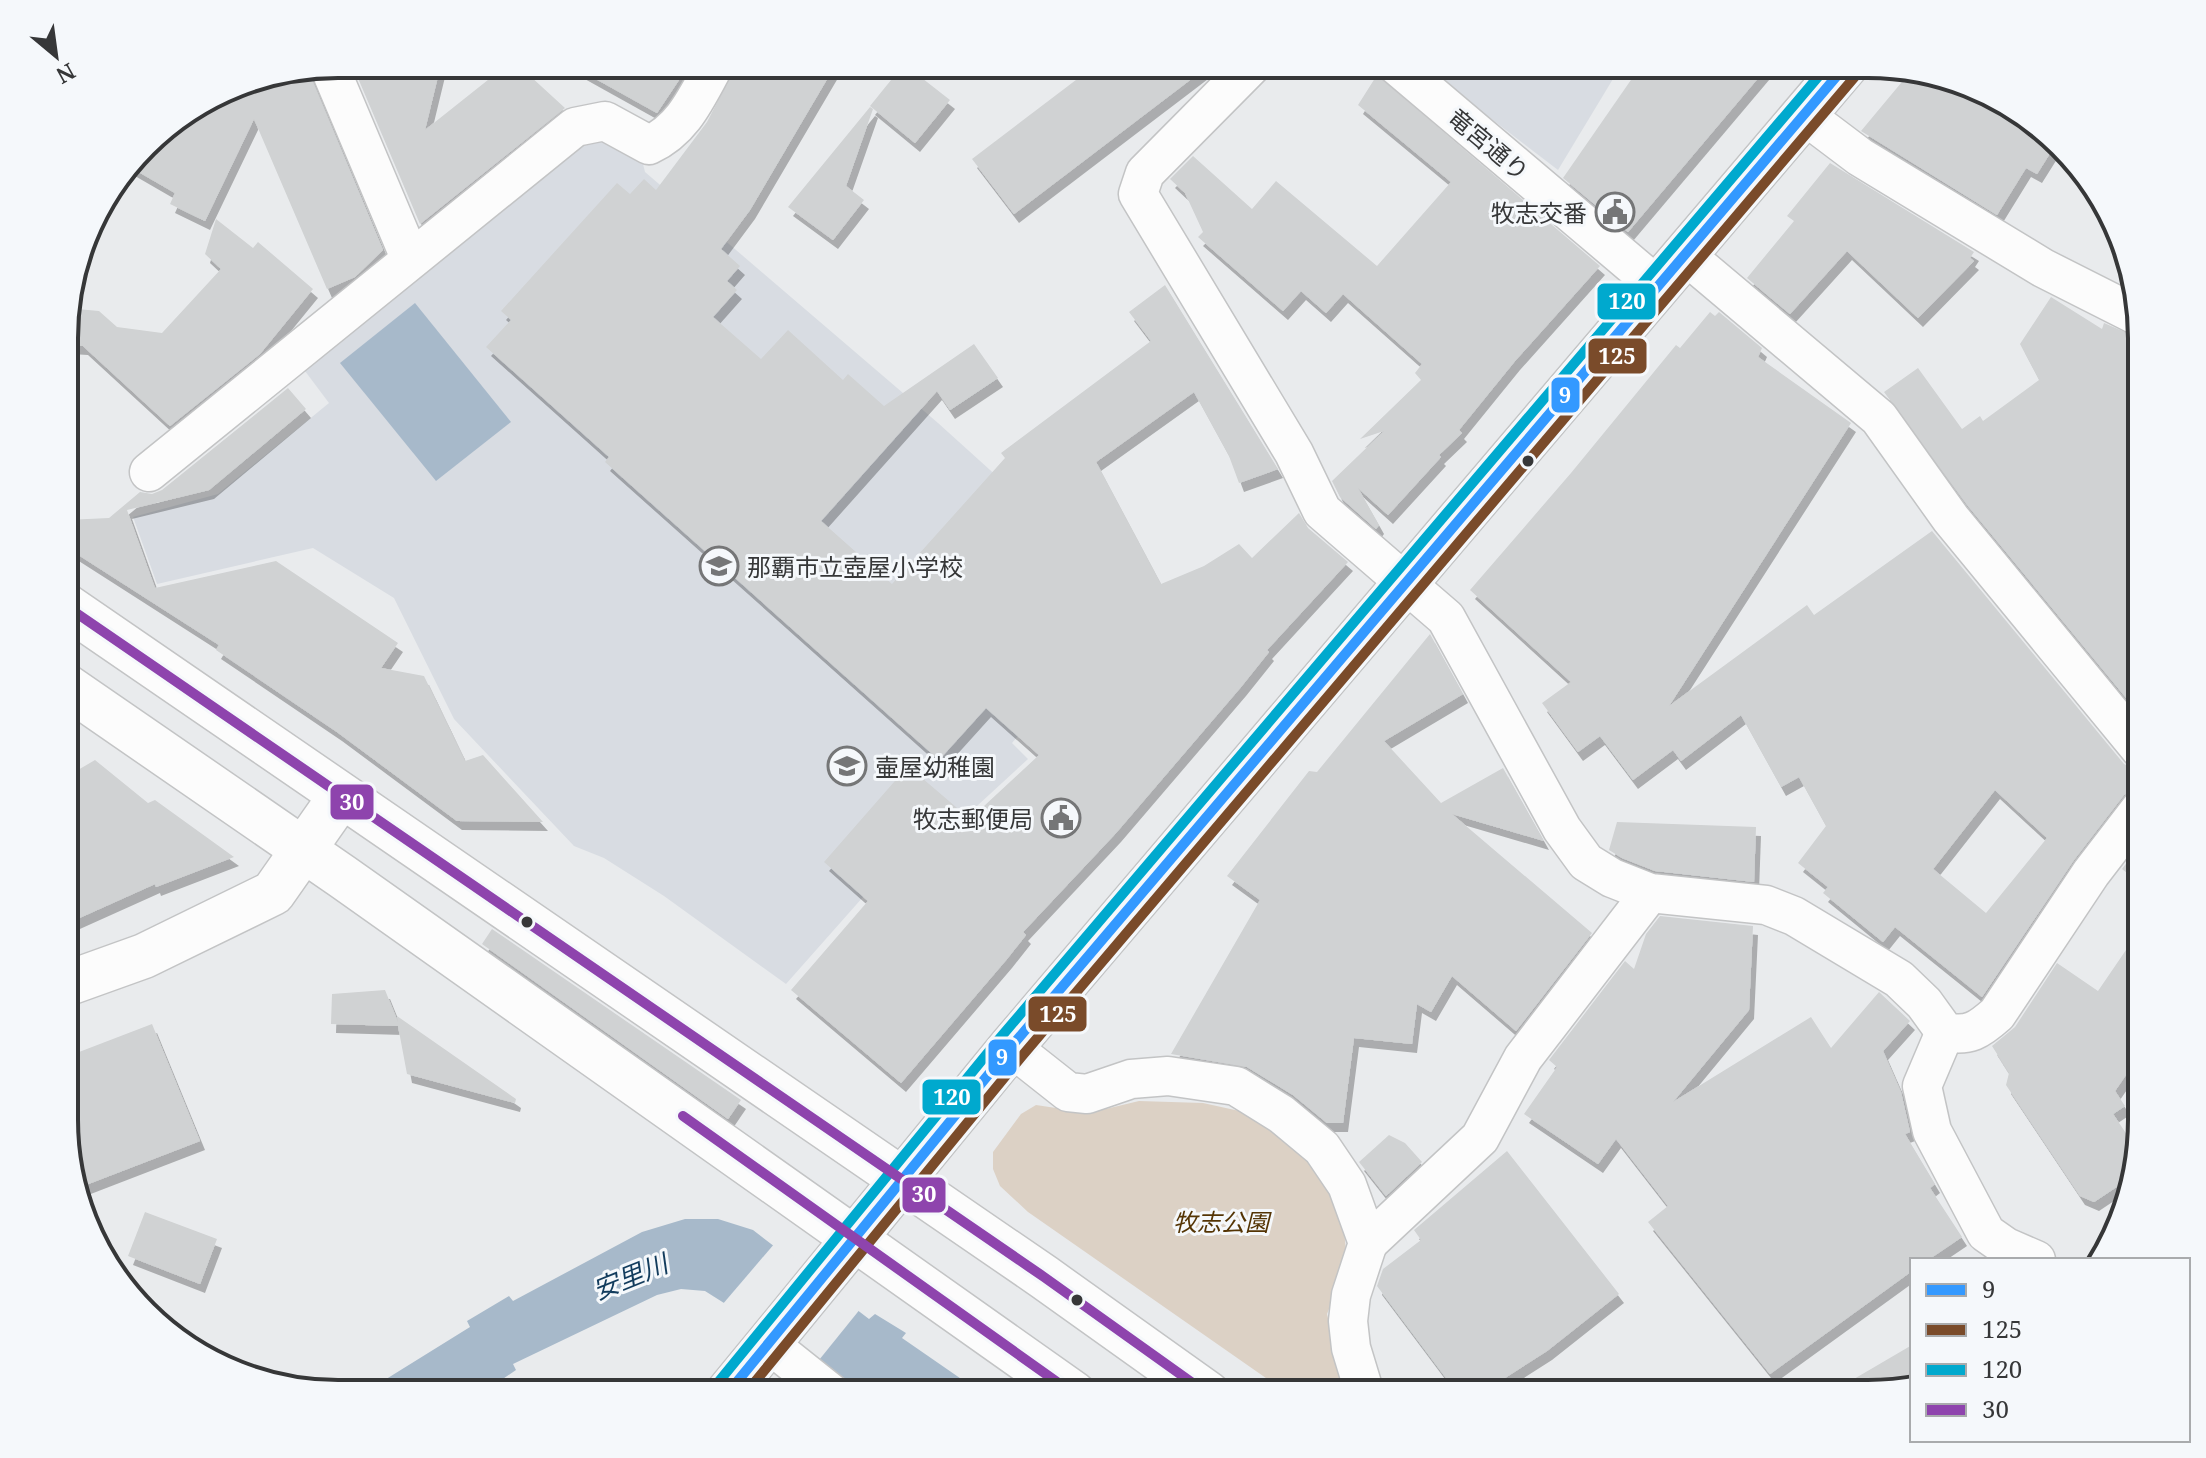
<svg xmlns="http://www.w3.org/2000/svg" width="2206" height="1458" font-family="'Noto Serif','Noto Sans JP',serif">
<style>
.built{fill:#d8dce2}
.green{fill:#dcd1c5}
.water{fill:#a7b9ca}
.pier{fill:#e9ebed}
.building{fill:#d0d2d3;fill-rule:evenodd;filter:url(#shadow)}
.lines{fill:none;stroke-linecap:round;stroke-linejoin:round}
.street-casing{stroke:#c3c4c5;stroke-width:41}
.secondary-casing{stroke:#c3c4c5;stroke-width:47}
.street{stroke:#fcfcfc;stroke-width:38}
.secondary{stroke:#fcfcfc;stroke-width:44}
.bus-1-casing{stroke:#f5f8fb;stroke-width:16}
.bus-2-casing{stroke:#f5f8fb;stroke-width:16}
.bus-3-casing{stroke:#f5f8fb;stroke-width:16}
.bus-4-casing{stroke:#f5f8fb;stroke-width:16}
.bus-1{stroke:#39f;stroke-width:10}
.bus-2{stroke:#7a4b2a;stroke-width:10}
.bus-3{stroke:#00a9ce;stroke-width:10}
.bus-4{stroke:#8e44ad;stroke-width:10}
.bus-dot{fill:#363738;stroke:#f5f8fb;stroke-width:3}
.labels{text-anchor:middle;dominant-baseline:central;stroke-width:6;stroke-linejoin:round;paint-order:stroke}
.street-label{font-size:24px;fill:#363738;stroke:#f5f8fb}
.poi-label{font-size:24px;fill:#363738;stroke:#f5f8fb;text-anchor:end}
.park-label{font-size:24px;font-style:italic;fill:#543404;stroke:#f5f8fb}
.water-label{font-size:26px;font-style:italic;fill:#123c5d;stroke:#f5f8fb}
.rim{fill:none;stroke:#363738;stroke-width:4}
.line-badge{stroke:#f5f8fb;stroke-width:3}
.badge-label{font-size:22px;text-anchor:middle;font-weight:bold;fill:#fff}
</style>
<defs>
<filter id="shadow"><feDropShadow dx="5" dy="9" stdDeviation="0" flood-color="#0004"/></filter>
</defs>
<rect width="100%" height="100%" fill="#e9ebed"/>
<g class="built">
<polygon points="1420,64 1622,64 1558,170"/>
<polygon points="586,137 618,140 641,156 645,172 938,423 1135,601 1012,743 1028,759 915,863 902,853 786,984 664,896 604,858 574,846 454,719 394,598 313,548 157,584 133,517 218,494 329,403 299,363"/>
</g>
<polygon class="green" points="1139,1101 1203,1103 1244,1112 1292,1146 1325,1179 1343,1220 1346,1251 1343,1274 1327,1314 1346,1394 1289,1394 1028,1212 1000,1186 993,1169 993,1152 1021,1114 1036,1105 1089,1113"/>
<g class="water">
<polygon points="415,303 511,422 436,481 340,363"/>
<polygon points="685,1219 718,1219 753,1230 869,1319 875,1314 906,1333 902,1338 983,1394 868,1394 705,1291 681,1289 657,1295 513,1364 516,1370 481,1394 473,1390 467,1394 334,1393 383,1381 470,1327 467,1321 509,1296 513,1301 642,1232"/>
</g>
<polygon class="pier" points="775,1243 861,1308 815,1365 722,1305"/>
<g class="building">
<polygon points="352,64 441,64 425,130 508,64 517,64 565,108 420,224"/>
<polygon points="569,64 688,64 689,65 657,113"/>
<polygon points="737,64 836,64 750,210 721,249 740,266 727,281 737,290 713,317 761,359 788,330 843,380 848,374 884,406 974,344 998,378 950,410 937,391 821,521 892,584 1005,458 1001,453 1151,341 1129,312 1165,285 1278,469 1239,483 1229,456 1194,392 1096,462 1161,584 1204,566 1239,544 1252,558 1299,513 1308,528 1348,562 1267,650 1269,652 1241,687 1116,833 1023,932 1026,935 1007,959 901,1083 791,990 868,901 824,862 908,766 970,819 1039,755 986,708 939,760 605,462 609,457 486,347 511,320 501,311 617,183 630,194 644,179 656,190 707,122"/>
<polygon points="904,64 950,100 915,143 870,106"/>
<polygon points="1097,64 1211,64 1014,214 972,159"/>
<polygon points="1642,64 1770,64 1628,232 1563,178"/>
<polygon points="308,70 383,250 355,277 327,289 254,119 205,221 170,204 175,193 130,167 157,132 234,85"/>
<polygon points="1911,71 1955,78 2020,110 2054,147 2037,174 2026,168 1997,215 1861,131"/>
<polygon points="1377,75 1600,266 1515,361 1459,430 1462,433 1439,455 1441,457 1388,515 1358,488 1379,525 1376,529 1340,497 1332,481 1384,431 1360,439 1421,380 1415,373 1422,364 1343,294 1326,313 1301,291 1283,311 1198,237 1203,232 1185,193 1170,179 1193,156 1252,209 1276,181 1377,266 1451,182 1358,105"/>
<polygon points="870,107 873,109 846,186 864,200 833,240 788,207"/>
<polygon points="1830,163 1974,252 1970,258 1974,261 1918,318 1847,251 1790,314 1747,278 1794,221 1787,216"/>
<polygon points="216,219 253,248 258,242 313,289 260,354 170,426 83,346 66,345 66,308 99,311 117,327 162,333 221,269 205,254"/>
<polygon points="2051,297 2102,329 2104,323 2141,339 2141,716 1968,506 1884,392 1918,368 1962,429 1980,416 1983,421 2039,380 2020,344"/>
<path d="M1710,312L1715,316L1719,312L1762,348L1758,357L1851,423L1669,706L1807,605L1814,615L1932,531L2124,764L2141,772V786L2124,795L2074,860L1982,997L1895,927L1883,942L1823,893L1828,887L1798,863L1826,826L1799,777L1781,787L1741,715L1681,761L1673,750L1633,780L1600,736L1578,752L1542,703L1571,682L1470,590L1571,473L1676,345L1680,348ZM1995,790L2047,838L1986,913L1933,869Z"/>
<polygon points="288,388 306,409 209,490 127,510 155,588 276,561 398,643 381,668 424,676 465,761 483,755 543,822 457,821 337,732 216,650 219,645 66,547 66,520 109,518 140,492 152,494 162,490"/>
<polygon points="1430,634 1463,694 1384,741 1441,803 1503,768 1544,841 1452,814 1592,933 1516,1031 1452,976 1431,1012 1417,1004 1412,1044 1354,1038 1343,1123 1327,1123 1293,1095 1247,1067 1171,1054 1260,900 1227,876 1309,771 1317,772"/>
<polygon points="95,760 148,803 155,800 234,857 156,887 155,884 66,924 66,777"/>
<polygon points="1617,822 1756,827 1754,882 1655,871 1622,858 1609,850"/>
<polygon points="2141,844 2141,884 2122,869"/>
<polygon points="1660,916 1753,926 1749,1010 1673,1102 1811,1017 1831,1048 1879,992 1910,1021 1883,1051 1901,1092 1910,1132 1905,1134 1935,1184 1930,1188 1962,1237 1928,1260 1912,1260 1912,1271 1770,1374 1648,1222 1668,1206 1616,1139 1598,1164 1524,1114 1557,1067 1549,1060 1625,961 1634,969 1646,934"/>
<polygon points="2141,928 2141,1053 2115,1091 2125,1106 2113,1114 2136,1148 2135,1155 2127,1180 2094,1202 2080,1196 2006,1085 2009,1073 1992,1046 2015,1027 2057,963 2098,991"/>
<polygon points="492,929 741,1100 728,1119 482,944"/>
<polygon points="385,990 398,1022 397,1016 516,1099 515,1103 407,1074 398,1026 331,1024 332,994"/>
<polygon points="152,1024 200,1141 78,1188 66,1155 66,1057"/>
<polygon points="1389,1135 1405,1143 1422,1162 1386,1196 1359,1162"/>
<polygon points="1507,1151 1619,1294 1547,1351 1480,1394 1458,1394 1377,1286 1383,1269 1421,1240 1414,1230"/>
<polygon points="145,1212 217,1239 200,1284 128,1256"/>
<polygon points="1912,1345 1912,1385 1885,1393 1830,1393"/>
</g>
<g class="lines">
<defs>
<g id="street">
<path d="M1253,64L1145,173L1138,194L1294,453L1322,511L1446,618L1562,829L1586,862L1612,878L1650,893L1766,905L1794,916L1899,979L1924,1003L1945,1032C1969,1037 1979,1030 1997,1014L2091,873L2141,808"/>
<polyline points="1395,64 1656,285"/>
<polyline points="329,66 410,258"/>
<polyline points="1803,114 1860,157 2043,268 2140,317"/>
<polyline points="1683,253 1879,418 1951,519 2141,750"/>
<path d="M149,472L575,127L605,121L649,145C684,129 697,96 715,64"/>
<polyline points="1945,1032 1922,1086 1932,1131 1986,1233 2006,1247 2036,1260"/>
<polyline points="1011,1047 1068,1092 1087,1094 1131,1079 1168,1076 1236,1086 1281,1114 1322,1148 1347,1185 1368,1243 1351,1295 1348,1321 1351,1348 1365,1394"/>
<polyline points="1368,1243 1480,1138 1523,1058 1650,893"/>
<polyline points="768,1343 832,1394"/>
</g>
<g id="secondary">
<polyline points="66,606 1044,1277 1208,1394"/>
<polyline points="66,686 343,877 1074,1394"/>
<polyline points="66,984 144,956 273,893 341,796"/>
<polyline points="727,1394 1011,1047 1847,64"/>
</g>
</defs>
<use href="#street" class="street-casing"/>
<use href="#secondary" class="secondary-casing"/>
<use href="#street" class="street"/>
<use href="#secondary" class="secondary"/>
<defs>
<polyline id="bus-1" points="727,1394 1011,1047 1847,64"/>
<polyline id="bus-2" points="745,1394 1022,1056 1858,73"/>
<polyline id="bus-3" points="716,1385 1000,1038 1829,64"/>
<g id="bus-4">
<polyline points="66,606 1044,1277 1208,1394"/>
<polyline points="683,1116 1074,1394"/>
</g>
</defs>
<use href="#bus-1" class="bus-1-casing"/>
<use href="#bus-2" class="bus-2-casing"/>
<use href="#bus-3" class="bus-3-casing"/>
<use href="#bus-4" class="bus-4-casing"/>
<use href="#bus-1" class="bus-1"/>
<use href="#bus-2" class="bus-2"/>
<use href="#bus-3" class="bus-3"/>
<use href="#bus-4" class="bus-4"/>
</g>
<defs>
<symbol id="civic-ring" viewBox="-11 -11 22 22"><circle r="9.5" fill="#f5f8fb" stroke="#757677" stroke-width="1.5"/><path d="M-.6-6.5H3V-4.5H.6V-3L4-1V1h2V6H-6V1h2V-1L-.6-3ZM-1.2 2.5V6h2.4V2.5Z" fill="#757677"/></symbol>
<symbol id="school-ring" viewBox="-11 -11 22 22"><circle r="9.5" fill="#f5f8fb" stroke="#757677" stroke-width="1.5"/><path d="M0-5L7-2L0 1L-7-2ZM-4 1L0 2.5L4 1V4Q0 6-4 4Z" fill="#757677"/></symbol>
</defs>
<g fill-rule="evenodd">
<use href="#civic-ring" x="1593" y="190" width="44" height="44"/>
<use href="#school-ring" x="697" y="544" width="44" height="44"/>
<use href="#school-ring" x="825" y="744" width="44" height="44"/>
<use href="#civic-ring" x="1039" y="796" width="44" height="44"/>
</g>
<g class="bus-dot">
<circle cx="1528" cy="461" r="7"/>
<circle cx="527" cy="922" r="7"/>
<circle cx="1077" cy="1300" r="7"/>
</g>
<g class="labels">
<g class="street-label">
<text transform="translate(1489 144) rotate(40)">竜宮通り</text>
</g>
<g class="poi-label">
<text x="1587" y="212">牧志交番</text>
<text x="747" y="566" text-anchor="start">那覇市立壺屋小学校</text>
<text x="875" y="766" text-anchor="start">壷屋幼稚園</text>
<text x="1033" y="818">牧志郵便局</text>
</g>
<g class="park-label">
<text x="1221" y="1221">牧志公園</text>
</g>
<g class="water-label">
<text transform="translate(630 1276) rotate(-22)">安里川</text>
</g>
</g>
<path d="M0 0H2206V1458H0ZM338 78H1868A260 260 0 0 1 2128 338V1120A260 260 0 0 1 1868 1380H338A260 260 0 0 1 78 1120V338A260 260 0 0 1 338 78Z" fill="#f5f8fb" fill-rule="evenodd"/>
<path class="rim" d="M338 78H1868A260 260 0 0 1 2128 338V1120A260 260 0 0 1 1868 1380H338A260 260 0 0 1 78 1120V338A260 260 0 0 1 338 78Z"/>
<g class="line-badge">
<rect x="1596" y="282" width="61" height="39" rx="8" fill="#00a9ce"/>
<rect x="1587" y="337" width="61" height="38" rx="8" fill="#7a4b2a"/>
<rect x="1550" y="376" width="31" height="38" rx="8" fill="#39f"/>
<rect x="329" y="783" width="46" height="38" rx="8" fill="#8e44ad"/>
<rect x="1027" y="995" width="61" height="38" rx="8" fill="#7a4b2a"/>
<rect x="987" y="1038" width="31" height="39" rx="8" fill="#39f"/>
<rect x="921" y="1078" width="61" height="38" rx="8" fill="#00a9ce"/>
<rect x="901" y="1176" width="46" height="38" rx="8" fill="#8e44ad"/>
</g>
<g class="badge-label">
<text x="1627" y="309">120</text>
<text x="1617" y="364">125</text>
<text x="1565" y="403">9</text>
<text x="352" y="810">30</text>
<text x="1058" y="1022">125</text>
<text x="1002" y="1065">9</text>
<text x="952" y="1105">120</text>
<text x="924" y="1202">30</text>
</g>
<rect x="1910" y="1258" width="280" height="184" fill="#f5f8fb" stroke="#a9abad" stroke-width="2"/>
<rect x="1926" y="1284" width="40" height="12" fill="#3399ff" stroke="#a9abad" stroke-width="2"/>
<text x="1982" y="1298" font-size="24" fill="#363738">9</text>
<rect x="1926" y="1324" width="40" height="12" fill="#7a4b2a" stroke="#a9abad" stroke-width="2"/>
<text x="1982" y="1338" font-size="24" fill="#363738">125</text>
<rect x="1926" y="1364" width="40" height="12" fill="#00a9ce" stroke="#a9abad" stroke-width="2"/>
<text x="1982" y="1378" font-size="24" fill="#363738">120</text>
<rect x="1926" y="1404" width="40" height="12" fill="#8e44ad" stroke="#a9abad" stroke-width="2"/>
<text x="1982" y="1418" font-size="24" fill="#363738">30</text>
<g transform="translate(56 56) rotate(151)" stroke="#f5f8fb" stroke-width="6" paint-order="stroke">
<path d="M0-6L14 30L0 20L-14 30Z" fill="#363738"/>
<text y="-12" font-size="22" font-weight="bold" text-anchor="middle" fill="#363738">N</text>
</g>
</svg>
